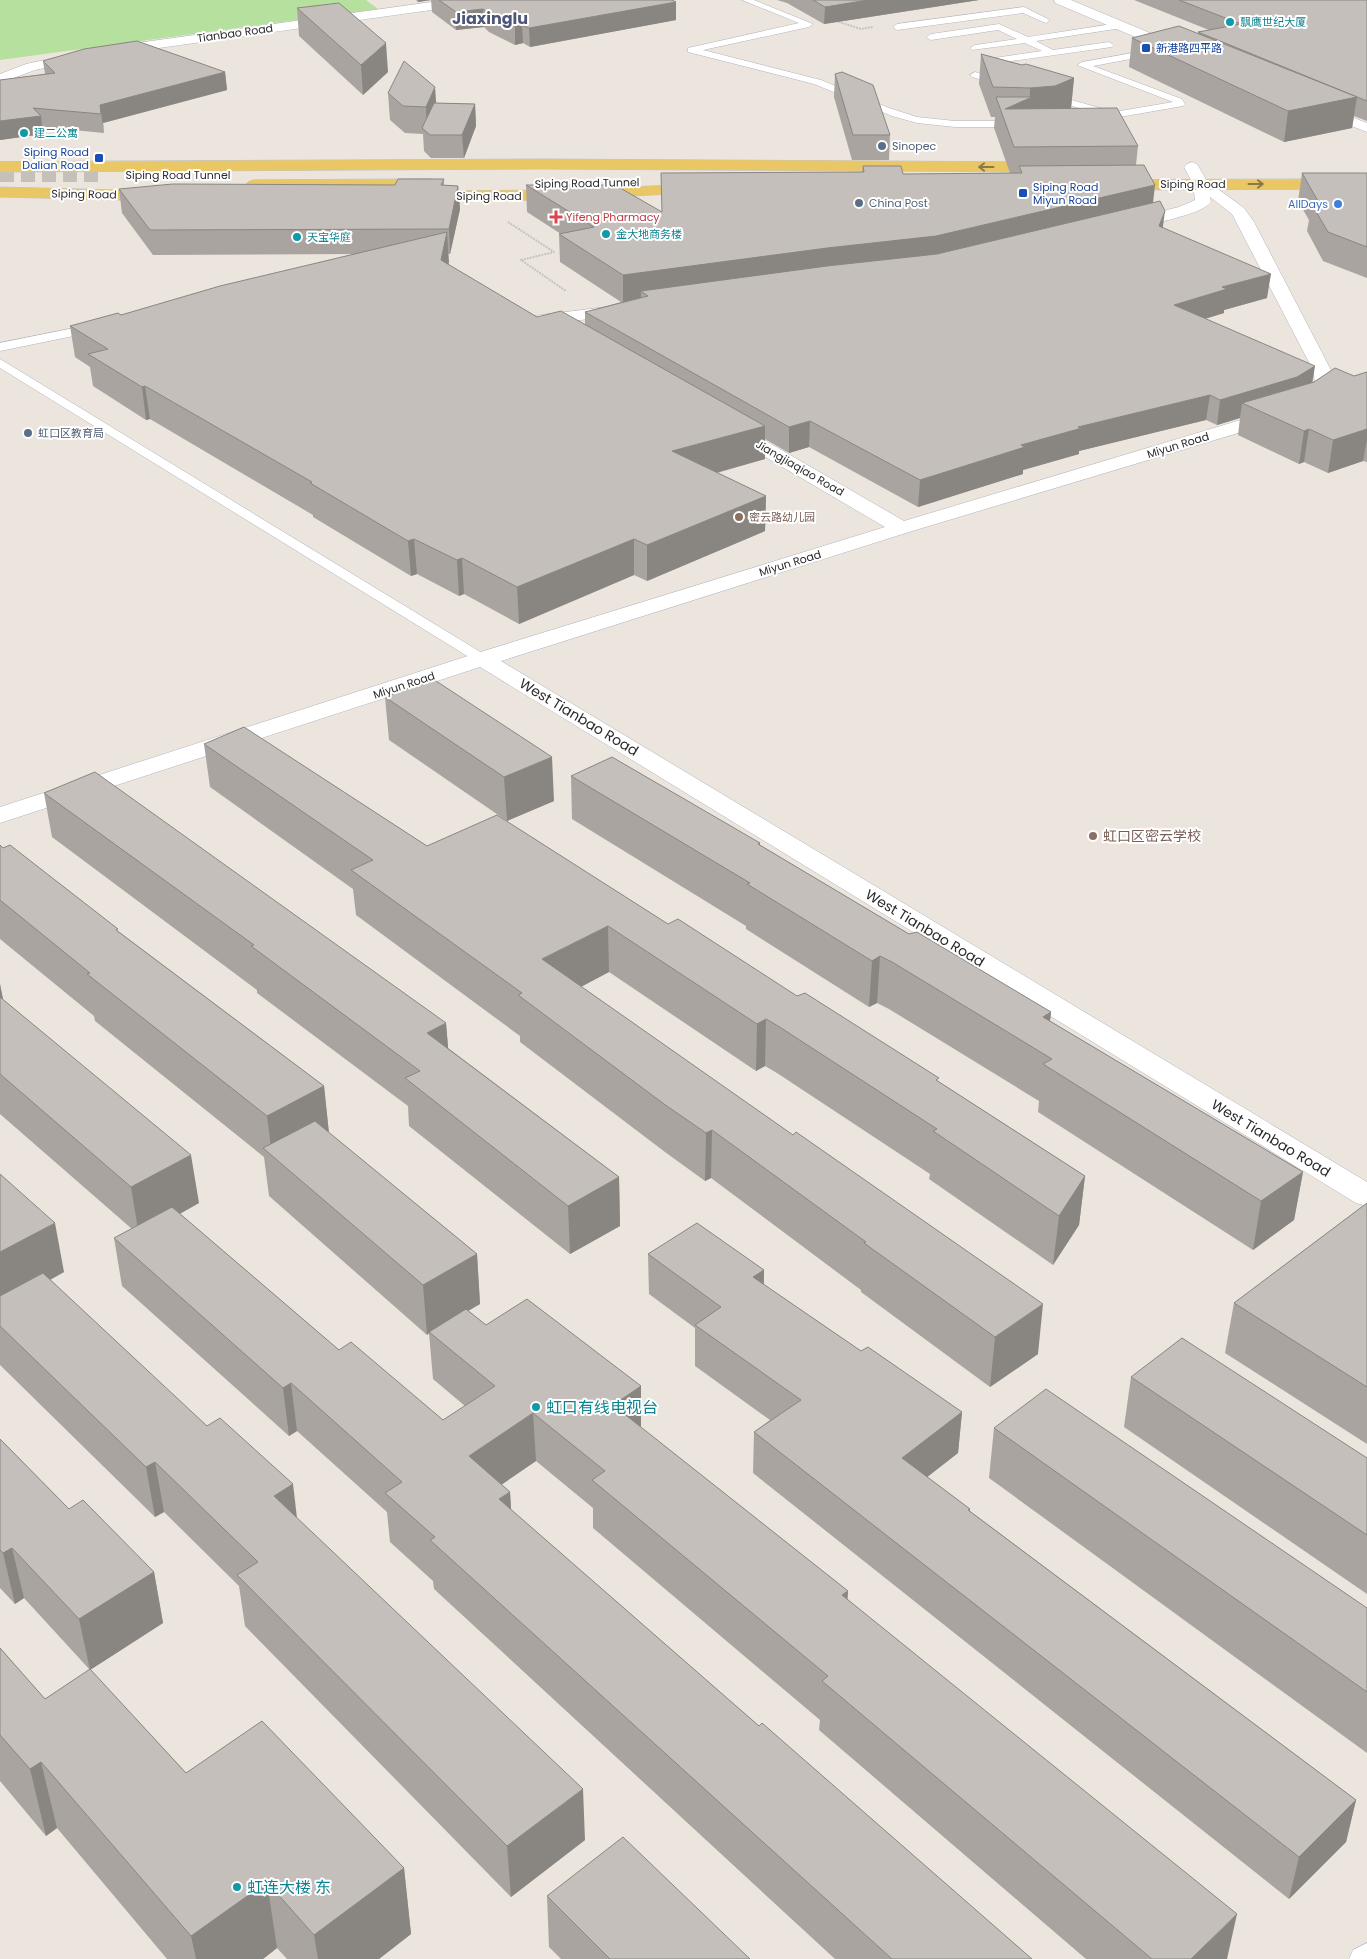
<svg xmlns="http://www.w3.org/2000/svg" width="1367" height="1959" font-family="Poppins,'Noto Sans SC',sans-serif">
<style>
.green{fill:#b5e09d}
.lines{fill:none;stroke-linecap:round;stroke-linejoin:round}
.primary-tunnel{stroke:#c5c0ba;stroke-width:14;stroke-dasharray:14 7;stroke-linecap:butt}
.lane-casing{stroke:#b1b4be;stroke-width:1}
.street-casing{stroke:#b1b4be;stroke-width:1}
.secondary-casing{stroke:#b1b4be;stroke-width:1}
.primary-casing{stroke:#c4c4c4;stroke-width:1}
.path{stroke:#c4c4c4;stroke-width:2;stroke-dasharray:2 1;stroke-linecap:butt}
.lane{fill:#fff;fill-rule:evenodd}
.street{fill:#fff;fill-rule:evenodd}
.secondary{fill:#fff;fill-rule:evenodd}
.primary{fill:#e9c765;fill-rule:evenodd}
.wall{fill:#a9a4a0}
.shaded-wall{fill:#898682}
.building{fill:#c4bfba;stroke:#898682}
.oneway{stroke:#8a7948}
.culture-dot{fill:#0f9aa8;stroke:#fff;stroke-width:2}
.transit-dot{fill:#1a4fb4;stroke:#fff;stroke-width:2}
.service-dot{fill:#5c6f8a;stroke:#fff;stroke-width:2}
.shop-dot{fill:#3f7fe0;stroke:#fff;stroke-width:2}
.health-dot{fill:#e0444e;stroke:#fff;stroke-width:2}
.education-dot{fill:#8d6e63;stroke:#fff;stroke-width:2}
.labels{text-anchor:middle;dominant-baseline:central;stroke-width:4;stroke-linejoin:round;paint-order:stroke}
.far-culture-label{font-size:11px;fill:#0d838f;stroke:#fff;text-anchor:start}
.far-street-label{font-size:11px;fill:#2b2b2b;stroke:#fff}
.far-transit-label{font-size:11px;fill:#164399;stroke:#fff;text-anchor:start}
.far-service-label{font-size:11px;fill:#4e5e75;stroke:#fff;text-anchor:start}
.far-shop-label{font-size:11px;fill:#366cbe;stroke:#fff;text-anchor:end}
.far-health-label{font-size:11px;fill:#be3a42;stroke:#fff;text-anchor:start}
.far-education-label{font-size:11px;fill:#785e54;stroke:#fff;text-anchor:start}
.street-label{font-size:14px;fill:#2b2b2b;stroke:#fff}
.education-label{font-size:14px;fill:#785e54;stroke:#fff;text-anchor:start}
.far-district-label{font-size:16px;font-weight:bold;fill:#4d5679;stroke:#fff}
.near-culture-label{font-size:16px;fill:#0d838f;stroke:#fff;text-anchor:start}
</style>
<rect width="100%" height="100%" fill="#ece5de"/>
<polygon class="green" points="0,0 366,0 378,9 0,60"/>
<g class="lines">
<polyline class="primary-tunnel" points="0,175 102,175"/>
<defs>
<g id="lane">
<polygon points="742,0 754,0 813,24 809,27 703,50 821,80 889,108 917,117 955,121 1020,121 1025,124 1020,127 955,127 917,123 892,116 814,84 688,52 688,48 799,23"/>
<polygon points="1024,7 1050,20 1046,23 1043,22 1023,13 897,30 893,27 897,24"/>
<polygon points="1119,23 1123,26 1122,28 1036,41 1053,50 1109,42 1114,45 1112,47 990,64 987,63 987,59 1042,51 1025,43 972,50 970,48 975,45 1017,39 998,30 931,40 926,37 931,34 999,24 1028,37"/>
<polygon points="1155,49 1158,50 1158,54 1093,66 1182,99 1185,104 1183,106 1114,118 1044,98 1042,96 1047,93 1114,112 1173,102 1077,65 1082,62"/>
<polygon points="975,72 1007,81 1009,83 1004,86 972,77 970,75"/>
<polygon points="94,324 98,325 100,328 98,331 0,351 0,343"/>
<polygon points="0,359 487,656 490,659 487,662 477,662 0,368"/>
<polygon points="1367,1943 1367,1959 1349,1959 1353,1950"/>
</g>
<g id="street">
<polygon points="446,0 480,0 474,4 101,56 35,70 0,83 0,74 26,64 101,48"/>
<path d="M1192,162L1197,164L1207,181L1244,208L1254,222L1332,372L1333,393L1331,397L1308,412L909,532L501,661L1367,1182V1206L1356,1203L480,667L0,823V807L474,654L885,527L726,434L723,430L726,426L733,424L740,426L904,521L1294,404L1315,391L1314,372L1232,214L1210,197L1211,202C1202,215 1145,225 1128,229L1122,227L1120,224L1122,221L1179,207L1195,200L1193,184L1184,167L1187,164Z"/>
<path d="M623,305L629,306L632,310L629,314L556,323L554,328C546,330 537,328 532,320L535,316L541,315Z"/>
</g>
<g id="secondary">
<polygon points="1054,0 1071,0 1181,46 1183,49 1181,52 1171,52 1055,3"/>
<polygon points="1318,104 1367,123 1367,132 1313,111 1311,108 1313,105"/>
</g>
<g id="primary">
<polygon points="541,159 1046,162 1051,164 1054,167 1051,170 1046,172 541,169 0,172 0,162"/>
<polygon points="433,179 438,181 441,184 438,187 253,190 248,188 245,185 248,182 253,180"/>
<polygon points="1367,179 1367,189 1116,190 1111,188 1108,185 1111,182 1116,180"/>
<polygon points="698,184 704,186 706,189 704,192 561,200 421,201 415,199 413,196 415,193 421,191 561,190"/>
<polygon points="0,187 158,191 164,193 166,196 164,199 158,201 0,197"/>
</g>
</defs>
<use href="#lane" class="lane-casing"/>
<use href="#street" class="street-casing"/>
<use href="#secondary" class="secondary-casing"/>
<use href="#primary" class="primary-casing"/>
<g class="path">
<polyline points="836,21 861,29 873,27"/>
<polyline points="508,222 554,252 521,260 566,291"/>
</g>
<use href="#lane" class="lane"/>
<use href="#street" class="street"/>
<use href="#secondary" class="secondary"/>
<use href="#primary" class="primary"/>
</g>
<g class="wall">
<polygon points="416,0 672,0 676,2 676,20 530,47 523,43 515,45 489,32 484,27 456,30 432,12 431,0 418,2"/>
<polygon points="777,0 979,0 824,24 787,3"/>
<polygon points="1134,0 1367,0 1367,121 1354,116 1352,128 1284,142 1129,67 1132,38 1198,34 1198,32 1209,30"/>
<polygon points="297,8 388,72 363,95 299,36"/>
<polygon points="981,54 1022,65 1074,78 1071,108 1069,108 1138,146 1136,165 1153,202 1163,228 1267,298 1224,310 1224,313 1205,319 1312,382 1354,376 1367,372 1367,462 1363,461 1328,473 1304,462 1299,464 1238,435 1240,418 1217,425 1206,420 1079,451 1079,454 1023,470 1023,474 918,507 809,447 789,453 765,439 765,459 717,473 766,496 765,531 647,581 634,575 519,624 464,594 459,596 417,574 411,576 313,517 313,515 150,419 146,420 93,386 90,367 75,357 70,326 121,315 354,254 153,255 122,213 119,189 395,185 444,179 444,185 458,186 460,209 450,254 448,254 448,265 537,317 585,324 585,312 621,302 560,262 559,234 561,234 527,212 526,185 662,212 862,172 863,166 903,174 1010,173 994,128 995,117 991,117 979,84"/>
<polygon points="43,61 225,72 227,90 103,123 104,133 42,127 43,134 0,140 0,80 45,74"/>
<polygon points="835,74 890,135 889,160 852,160 834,97"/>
<polygon points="388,93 436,103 475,104 476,126 464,158 431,158 424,151 423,134 405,133 390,120"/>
<polygon points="1302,173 1367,173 1367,278 1323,261 1307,231 1309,220 1298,201"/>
<polygon points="385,697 554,801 507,821 389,740"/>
<polygon points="204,744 427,846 668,924 797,996 939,1082 1085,1176 1079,1225 1053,1265 929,1179 930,1174 777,1073 765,1066 756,1071 609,972 581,987 1038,1354 990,1387 861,1292 861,1290 711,1178 705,1181 665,1152 520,1042 520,1036 356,915 353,889 210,787"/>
<polygon points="571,776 760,843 760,845 909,934 1051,1012 1050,1021 1303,1172 1294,1220 1253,1250 1038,1112 1039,1101 889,1009 877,1003 869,1007 746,929 746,926 572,819"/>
<polygon points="44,793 446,1023 448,1048 619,1177 620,1226 570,1254 409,1126 408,1106 257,993 257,990 52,837"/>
<polygon points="0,845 118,931 324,1086 329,1133 477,1254 480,1304 468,1311 486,1325 641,1428 848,1591 847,1599 1227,1959 1086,1959 819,1730 820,1720 593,1528 593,1508 536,1461 501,1484 510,1492 511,1510 759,1726 1032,1959 835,1959 434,1589 433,1581 390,1542 387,1512 297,1431 289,1436 122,1286 114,1238 132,1229 0,1114 0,984 3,1000 199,1203 180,1214 339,1350 443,1420 465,1406 433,1379 429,1333 427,1335 269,1196 264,1157 95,1021 94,1016 0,939"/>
<polygon points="0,1174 64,1272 50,1280 297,1518 585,1840 511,1897 245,1626 239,1586 164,1512 155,1517 0,1365"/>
<polygon points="1367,1203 1367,1444 1225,1353 1234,1303"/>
<polygon points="648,1254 764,1270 764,1285 861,1351 962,1412 958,1453 927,1477 970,1509 970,1511 1356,1800 1346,1842 1289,1899 753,1473 754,1432 770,1420 695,1366 695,1328 649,1294"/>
<polygon points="1131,1377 1367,1458 1367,1594 1124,1427"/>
<polygon points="994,1428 1367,1608 1367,1753 989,1478"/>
<polygon points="0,1439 69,1509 154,1572 163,1623 90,1670 186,1773 404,1868 411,1934 379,1959 287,1959 277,1948 263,1959 167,1959 57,1828 46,1836 0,1781 0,1648 45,1699 90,1670 24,1598 15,1604 0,1588"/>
<polygon points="547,1896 750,1959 561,1959 549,1947"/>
</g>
<g class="shaded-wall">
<polygon points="418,0 431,0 418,2"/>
<polygon points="868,0 979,0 824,24 825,7"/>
<polygon points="676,2 676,20 530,47 529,28"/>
<polygon points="483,9 484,27 456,30 456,12"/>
<polygon points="522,25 523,43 515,45 515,26"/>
<polygon points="386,43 388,72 363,95 361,65"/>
<polygon points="225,72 227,90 103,123 104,133 100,105"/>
<polygon points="1074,78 1071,108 1053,116 1005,109 1030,98 1030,88"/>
<polygon points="435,87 437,114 427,134 426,107"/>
<polygon points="1357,97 1352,128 1284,142 1288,111"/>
<polygon points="475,104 476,126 464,158 462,135"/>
<polygon points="41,116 43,134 0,140 0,121"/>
<polygon points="1155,185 1152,212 935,264 648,296 641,291 641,301 623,304 623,275"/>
<polygon points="458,186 460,209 450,254 449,229"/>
<polygon points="1165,211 1162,233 1159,226"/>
<polygon points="447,232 449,262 443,291 441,260"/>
<polygon points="1271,274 1267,298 1224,310 1224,313 1171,329 1174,305 1222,287"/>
<polygon points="1315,366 1311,391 1242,403 1240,418 1217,425 1220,400"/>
<polygon points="145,386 150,419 146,420 142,387"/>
<polygon points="1210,395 1206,420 1079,451 1079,454 1023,470 1023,474 918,507 920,480 1021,445 1078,427"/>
<polygon points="810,421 809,447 789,453 789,427"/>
<polygon points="765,426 765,459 672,485 672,451"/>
<polygon points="1309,429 1304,462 1299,464 1304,431"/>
<polygon points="1367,429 1367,440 1363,461 1328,473 1333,440"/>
<polygon points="766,496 765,531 647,581 647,545"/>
<polygon points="414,539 417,574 411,576 408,541"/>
<polygon points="634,539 634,575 519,624 517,587"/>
<polygon points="462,558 464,594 459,596 457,560"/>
<polygon points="552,757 554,801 507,821 504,777"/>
<polygon points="608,926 609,972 544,1006 542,959"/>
<polygon points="880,956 877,1003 869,1007 872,961"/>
<polygon points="0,984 9,1029 0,1034"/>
<polygon points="1051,1012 1046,1055 1043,1017"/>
<polygon points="766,1019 765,1066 756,1071 757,1024"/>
<polygon points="446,1023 450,1070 427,1033"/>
<polygon points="324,1086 329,1134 272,1155 267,1116"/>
<polygon points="712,1130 711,1178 705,1181 706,1133"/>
<polygon points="191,1155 199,1203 139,1236 131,1187"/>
<polygon points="1303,1172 1294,1220 1253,1250 1261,1201"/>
<polygon points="1085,1176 1079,1225 1053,1265 1059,1216"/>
<polygon points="619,1177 620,1226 570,1254 568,1206"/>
<polygon points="55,1223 64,1272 1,1307 0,1301 0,1252"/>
<polygon points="477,1254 480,1304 430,1333 429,1332 429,1333 427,1335 423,1285"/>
<polygon points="764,1270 763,1311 753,1277"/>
<polygon points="1043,1304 1038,1354 990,1387 995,1337"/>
<polygon points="291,1383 297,1431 289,1436 283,1388"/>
<polygon points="641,1386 641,1435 613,1405"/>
<polygon points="962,1412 958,1453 899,1499 902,1458"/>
<polygon points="533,1413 536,1461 472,1505 469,1456"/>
<polygon points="155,1462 164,1512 155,1517 146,1467"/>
<polygon points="293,1484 299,1535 274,1496"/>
<polygon points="510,1492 513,1541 499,1499"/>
<polygon points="12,1548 24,1598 15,1604 3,1553"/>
<polygon points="154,1572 163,1623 90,1670 79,1619"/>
<polygon points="848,1591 845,1640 842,1595"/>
<polygon points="41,1762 57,1828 46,1836 30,1769"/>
<polygon points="583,1789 585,1840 511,1897 507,1846"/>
<polygon points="1356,1800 1346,1842 1289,1899 1299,1857"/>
<polygon points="404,1868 411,1934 379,1959 318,1959 314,1935"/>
<polygon points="267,1882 277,1948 263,1959 196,1959 191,1936"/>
<polygon points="1237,1914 1227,1959 1191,1959"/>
</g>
<g class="building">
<polygon points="439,0 672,0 676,2 529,28 522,25 515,26 489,14 483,9 456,12"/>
<polygon points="813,0 868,0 825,7"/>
<polygon points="1179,0 1367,0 1367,101 1198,32 1241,24"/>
<polygon points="339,3 386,43 361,65 297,8"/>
<polygon points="1179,26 1357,97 1288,111 1132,38"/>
<polygon points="137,41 225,72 100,105 101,114 33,108 41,116 0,121 0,80 55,73 43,61 84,49"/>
<polygon points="981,54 1022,65 1026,64 1074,78 1055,86 1030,88 993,87"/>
<polygon points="404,61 435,87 426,107 403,106 388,93"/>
<polygon points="842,72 873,85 890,135 853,135 835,74"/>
<polygon points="996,97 1032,97 1005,109 1117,108 1138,146 1014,147"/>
<polygon points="434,103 475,104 462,135 430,135 422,128"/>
<polygon points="1144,165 1155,185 936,236 827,248 623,275 559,234 594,227 526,185 615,185 662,212 661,173 864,172 863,166 901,166 903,174 1022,173 1019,166"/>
<polygon points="1302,173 1367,173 1367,247 1328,232 1311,203 1319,203"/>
<polygon points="398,179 444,179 441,185 458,186 449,229 150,230 119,189 173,184 395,185"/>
<polygon points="1160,201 1165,211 1159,226 1271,274 1222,287 1227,289 1174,305 1315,366 1297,377 1220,400 1210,395 1078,427 1082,428 1021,445 1025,447 920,480 810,421 789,427 585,312 648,296 641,291 827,266 937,254"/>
<polygon points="447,232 441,260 537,317 561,311 765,426 672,451 766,496 647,545 634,539 517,587 462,558 457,560 414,539 408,541 310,483 312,482 145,386 142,387 88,354 108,349 70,326 118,313 121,315 220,286"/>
<polygon points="1335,368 1354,376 1367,372 1367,429 1333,440 1309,429 1304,431 1242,403 1314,382"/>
<polygon points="433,679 552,757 504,777 385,697"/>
<polygon points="244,727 427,846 497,815 668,924 678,919 797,996 805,993 939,1078 936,1080 1085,1176 1059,1216 933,1131 937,1129 778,1026 766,1019 757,1024 608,926 542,959 793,1135 796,1132 1043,1304 995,1337 864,1243 866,1242 712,1130 706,1133 664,1104 518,995 522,993 351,870 373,860 204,744"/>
<polygon points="612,757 760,843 758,844 909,934 917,932 1051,1012 1043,1017 1303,1172 1261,1201 1043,1064 1052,1059 892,962 880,956 872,961 747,884 750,883 571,776"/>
<polygon points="95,772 446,1023 427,1033 619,1177 568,1206 405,1078 420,1071 251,946 254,945 44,793"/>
<polygon points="0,845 3,848 10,845 118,929 116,930 324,1086 267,1116 87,974 90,973 0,900"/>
<polygon points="0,997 191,1155 131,1187 0,1074"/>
<polygon points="315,1121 477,1254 423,1285 263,1148"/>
<polygon points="0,1174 55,1223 0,1252"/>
<polygon points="1367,1203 1367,1387 1234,1303"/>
<polygon points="172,1207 339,1350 351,1342 443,1420 495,1386 429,1332 466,1309 486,1325 527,1299 641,1386 613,1405 848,1591 842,1595 1237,1914 1191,1959 1152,1959 822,1681 828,1676 592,1480 605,1471 533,1413 469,1456 510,1492 499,1499 759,1726 762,1723 1032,1959 892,1959 430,1540 435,1537 385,1493 402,1482 291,1383 283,1388 114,1238"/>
<polygon points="697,1223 764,1270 753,1277 861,1351 868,1347 962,1412 902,1458 970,1509 968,1510 1356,1800 1299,1857 754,1432 801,1400 695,1325 721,1307 648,1254"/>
<polygon points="43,1273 207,1426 220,1418 293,1484 274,1496 583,1789 507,1846 237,1575 258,1562 155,1462 146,1467 0,1326 0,1296"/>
<polygon points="1182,1338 1367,1458 1367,1535 1131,1377"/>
<polygon points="1046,1389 1367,1608 1367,1692 994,1428"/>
<polygon points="0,1439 69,1509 83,1500 154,1572 79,1619 12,1548 3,1553 0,1550"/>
<polygon points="0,1648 45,1699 90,1669 186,1773 262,1721 404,1868 314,1935 267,1882 191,1936 41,1762 30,1769 0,1735"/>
<polygon points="623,1837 750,1959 610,1959 547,1896"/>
</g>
<defs><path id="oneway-shaft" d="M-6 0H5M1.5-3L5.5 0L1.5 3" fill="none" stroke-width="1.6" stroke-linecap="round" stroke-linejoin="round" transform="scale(1.25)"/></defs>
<g class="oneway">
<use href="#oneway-shaft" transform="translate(986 167) rotate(-180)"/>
<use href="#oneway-shaft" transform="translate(1256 184)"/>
</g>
<g class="culture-dot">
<circle cx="1230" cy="22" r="5"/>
<circle cx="24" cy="133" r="5"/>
<circle cx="606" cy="234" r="5"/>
<circle cx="297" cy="237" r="5"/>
<circle cx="536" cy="1407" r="5"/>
<circle cx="237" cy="1887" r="5"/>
</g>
<g class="transit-dot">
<rect x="1141" y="43" width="10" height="10" rx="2.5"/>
<rect x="94" y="153" width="10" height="10" rx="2.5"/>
<rect x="1018" y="188" width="10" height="10" rx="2.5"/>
</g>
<g class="service-dot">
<circle cx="882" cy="146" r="5"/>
<circle cx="859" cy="203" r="5"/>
<circle cx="28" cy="433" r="5"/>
</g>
<circle class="shop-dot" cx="1338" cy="204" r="5"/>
<path class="health-dot" d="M553.5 209.5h5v5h5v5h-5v5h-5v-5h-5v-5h5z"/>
<g class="education-dot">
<circle cx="739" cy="517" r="5"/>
<circle cx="1093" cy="836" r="5"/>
</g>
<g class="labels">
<g class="far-culture-label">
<text x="1240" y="22">飘鹰世纪大厦</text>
<text x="34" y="133">建二公寓</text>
<text x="616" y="234">金大地商务楼</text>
<text x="307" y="237">天宝华庭</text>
</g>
<g class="far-street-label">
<text transform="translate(235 33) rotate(-8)">Tianbao Road</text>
<text x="178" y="175">Siping Road Tunnel</text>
<text transform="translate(587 183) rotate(-1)">Siping Road Tunnel</text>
<text x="1193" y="184">Siping Road</text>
<text transform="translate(84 194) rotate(1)">Siping Road</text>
<text x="489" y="196">Siping Road</text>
<text transform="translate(1178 445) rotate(-17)">Miyun Road</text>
<text transform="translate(800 468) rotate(30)">Jiangjiaqiao Road</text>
<text transform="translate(790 563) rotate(-17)">Miyun Road</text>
<text transform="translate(404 685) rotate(-18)">Miyun Road</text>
</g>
<g class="far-transit-label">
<text x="1156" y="48">新港路四平路</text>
<text x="89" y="152" text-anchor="end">Siping Road<tspan x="89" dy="13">Dalian Road</tspan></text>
<text x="1033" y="187">Siping Road<tspan x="1033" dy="13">Miyun Road</tspan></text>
</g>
<g class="far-service-label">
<text x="892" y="146">Sinopec</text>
<text x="869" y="203">China Post</text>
<text x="38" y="433">虹口区教育局</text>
</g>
<g class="far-shop-label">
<text x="1328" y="204">AllDays</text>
</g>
<g class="far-health-label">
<text x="566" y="217">Yifeng Pharmacy</text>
</g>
<g class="far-education-label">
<text x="749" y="517">密云路幼儿园</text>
</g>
<g class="street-label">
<text transform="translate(579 717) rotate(31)">West Tianbao Road</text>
<text transform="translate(925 928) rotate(31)">West Tianbao Road</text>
<text transform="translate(1271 1138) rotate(31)">West Tianbao Road</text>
</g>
<g class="education-label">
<text x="1103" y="836">虹口区密云学校</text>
</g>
<g class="far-district-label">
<text x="490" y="18">Jiaxinglu</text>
</g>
<g class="near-culture-label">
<text x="546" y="1407">虹口有线电视台</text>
<text x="247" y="1887">虹连大楼 东</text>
</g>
</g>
</svg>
